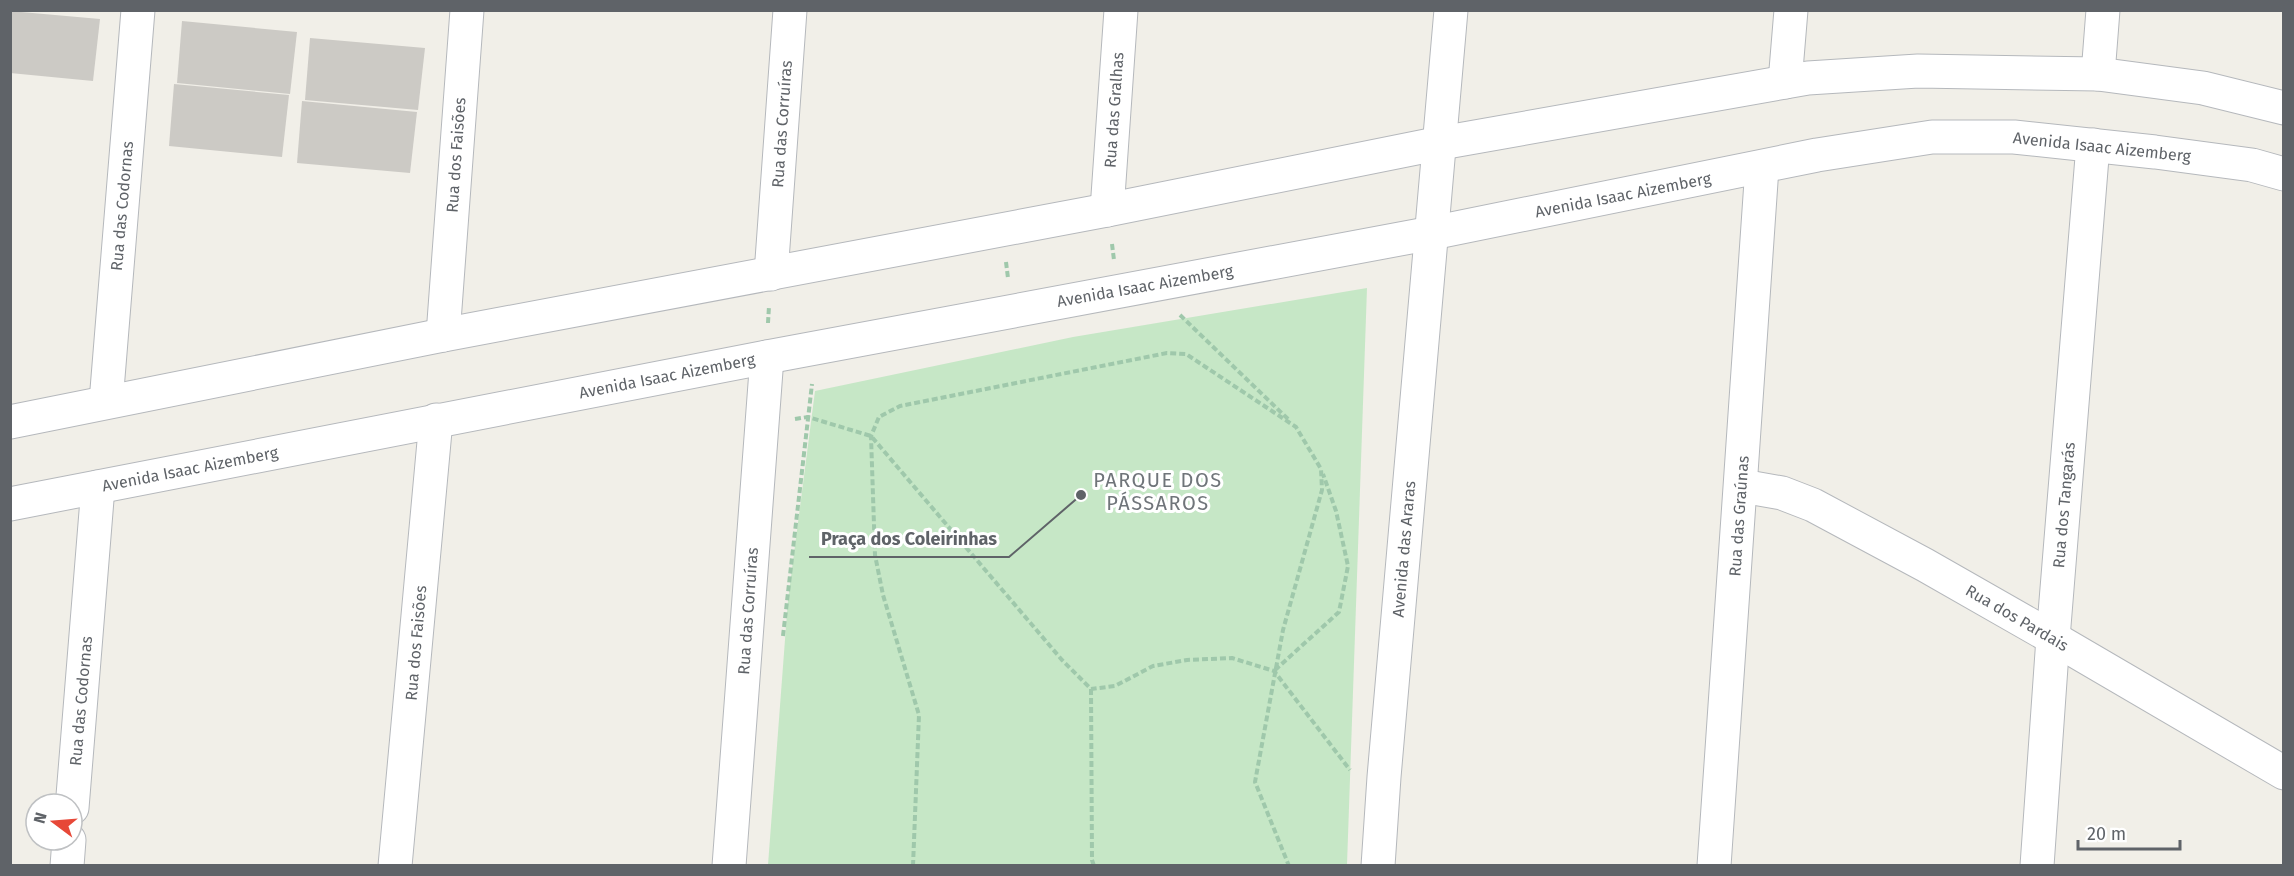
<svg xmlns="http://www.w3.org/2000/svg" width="2294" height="876" font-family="'Fira Sans',sans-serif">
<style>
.green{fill:#c6e7c6}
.building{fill:#cccac5}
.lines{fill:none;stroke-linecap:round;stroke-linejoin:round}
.minor-casing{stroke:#b5b8bc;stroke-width:35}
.path{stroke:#9fc8ab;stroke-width:4;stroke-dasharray:6 3;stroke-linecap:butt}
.minor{stroke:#fff;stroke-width:33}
.labels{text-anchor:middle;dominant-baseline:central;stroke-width:6;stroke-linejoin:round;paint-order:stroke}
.street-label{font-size:16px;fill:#5f6368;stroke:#fff}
.quarter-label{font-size:20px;letter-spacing:1.5px;fill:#70757a;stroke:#fff}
.leader{fill:none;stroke:#5f6368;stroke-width:2}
.callout-dot{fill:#5f6368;stroke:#fff;stroke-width:2}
.callout-label{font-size:18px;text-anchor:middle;font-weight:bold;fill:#5f6368;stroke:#fff;stroke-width:6;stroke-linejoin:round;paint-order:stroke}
</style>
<rect width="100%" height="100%" fill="#f1efe8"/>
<polygon class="green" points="1367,288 1347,865 768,865 788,600 815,391 1073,337"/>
<g class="building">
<polygon points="10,11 100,19 93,81 10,73"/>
<polygon points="182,21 297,32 290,94 177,83"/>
<polygon points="310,38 425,48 418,110 305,100"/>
<polygon points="174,84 289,95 282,157 169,146"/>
<polygon points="302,101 417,112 410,173 297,163"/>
</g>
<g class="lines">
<defs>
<g id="minor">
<polyline points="2098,74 2103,10"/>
<polyline points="1785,82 1791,10"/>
<polyline points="1107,210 1121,10"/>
<polyline points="771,274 790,10"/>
<polyline points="443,335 467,10"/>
<polyline points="106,402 138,10"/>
<polyline points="10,422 443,335 1107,210 1441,143 1808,78 1918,71 2098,74 2203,88 2284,108"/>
<polyline points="1742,486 1782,493 1813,505 1925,565 2053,638 2284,773"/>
<polyline points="10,504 767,357 1432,233 1817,155 1932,137 2014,137 2155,152 2252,165 2284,174"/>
<polyline points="72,808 98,487"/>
<polyline points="67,866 69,840"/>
<polyline points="395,866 436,420"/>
<polyline points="729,866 767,357"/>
<polyline points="1378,866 1384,777 1451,10"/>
<polyline points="1714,866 1762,167"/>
<polyline points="2037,866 2053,638 2093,145"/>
</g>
</defs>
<use href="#minor" class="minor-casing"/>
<g class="path">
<polyline points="1112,244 1114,260"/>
<polyline points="1006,262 1008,278"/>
<polyline points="1180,315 1289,420"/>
<polyline points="768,323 769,306"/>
<polyline points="795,419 808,417 871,436 1062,660 1091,689 1115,686 1153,666 1187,660 1232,658 1274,671 1350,770"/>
<polyline points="783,636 812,384"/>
<polyline points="1275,670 1339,612 1348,566 1336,511 1323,474"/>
<polyline points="1091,689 1092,860 1094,866"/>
<polyline points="913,866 919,715 883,595 875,555 871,436 879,417 900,406 1167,353 1186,354 1296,427 1321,469 1322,490 1283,630 1255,782 1289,866"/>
</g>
<use href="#minor" class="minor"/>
</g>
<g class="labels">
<g class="street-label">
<text transform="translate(1114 110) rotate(-86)">Rua das Gralhas</text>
<text transform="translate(782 124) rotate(-86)">Rua das Corruíras</text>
<text transform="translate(2102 147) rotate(6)">Avenida Isaac Aizemberg</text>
<text transform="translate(456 155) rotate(-86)">Rua dos Faisões</text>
<text transform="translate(1623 195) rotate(-11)">Avenida Isaac Aizemberg</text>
<text transform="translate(122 206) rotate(-85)">Rua das Codornas</text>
<text transform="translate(1145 286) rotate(-10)">Avenida Isaac Aizemberg</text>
<text transform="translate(667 376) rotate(-11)">Avenida Isaac Aizemberg</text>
<text transform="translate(190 469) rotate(-11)">Avenida Isaac Aizemberg</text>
<text transform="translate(2064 505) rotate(-85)">Rua dos Tangarás</text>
<text transform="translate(1739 516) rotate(-86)">Rua das Graúnas</text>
<text transform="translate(1404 549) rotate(-85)">Avenida das Araras</text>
<text transform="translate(748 611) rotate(-86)">Rua das Corruíras</text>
<text transform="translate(2017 618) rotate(30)">Rua dos Pardais</text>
<text transform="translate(416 643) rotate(-85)">Rua dos Faisões</text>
<text transform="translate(81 701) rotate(-85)">Rua das Codornas</text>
</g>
<g class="quarter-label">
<text x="1158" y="480">PARQUE DOS<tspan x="1158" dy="23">PÁSSAROS</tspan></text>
</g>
</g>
<path class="leader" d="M1081 495L1009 557H809"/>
<circle class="callout-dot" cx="1081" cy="495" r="6"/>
<g class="callout-label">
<text x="909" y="545">Praça dos Coleirinhas</text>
</g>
<rect width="2294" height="876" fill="none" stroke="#5f6368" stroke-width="24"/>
<g transform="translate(54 822) rotate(286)"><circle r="28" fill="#ffffff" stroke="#bfc1c3" stroke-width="1.5"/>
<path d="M0-4.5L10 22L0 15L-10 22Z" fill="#e74838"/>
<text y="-9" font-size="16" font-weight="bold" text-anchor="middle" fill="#5f6368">N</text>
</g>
<path d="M2078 840v9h102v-9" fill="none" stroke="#5f6368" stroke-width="3"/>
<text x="2087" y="840" font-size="18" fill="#5f6368" stroke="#ffffff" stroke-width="4.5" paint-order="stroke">20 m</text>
</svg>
